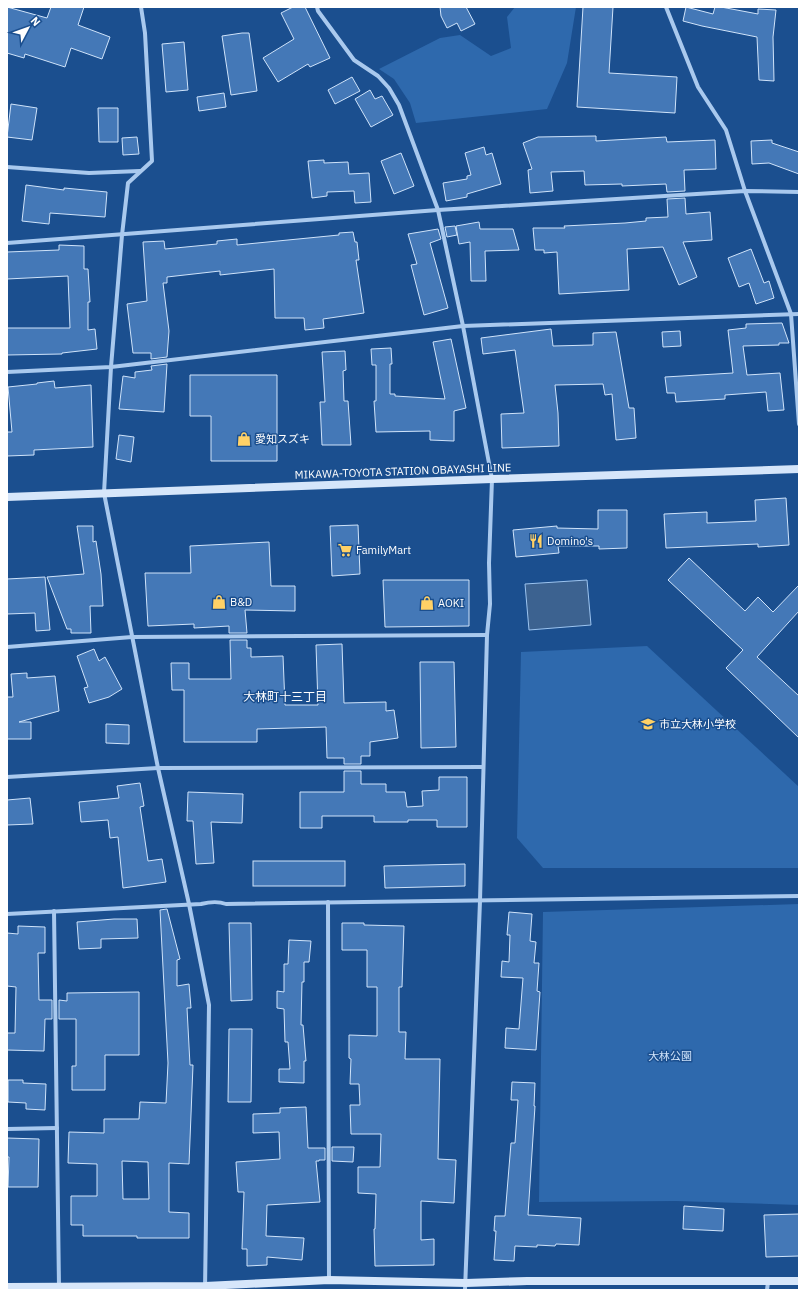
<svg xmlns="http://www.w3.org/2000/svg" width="806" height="1297" font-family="'IBM Plex Sans','Noto Sans JP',sans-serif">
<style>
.green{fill:#2e69ad}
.water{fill:#3c6290;stroke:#9cc4f0}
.building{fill:#4478b7;stroke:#cfe3fa;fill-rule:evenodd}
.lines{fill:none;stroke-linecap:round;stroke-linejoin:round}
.street{stroke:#a9c9ee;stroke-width:4}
.secondary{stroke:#d6e6fa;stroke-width:8}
.labels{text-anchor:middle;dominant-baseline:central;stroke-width:3;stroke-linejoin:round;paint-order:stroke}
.poi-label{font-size:11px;fill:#fff;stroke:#1b4f8f;text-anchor:start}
.street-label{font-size:11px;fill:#fff;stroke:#1b4f8f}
.park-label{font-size:11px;fill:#cfe3fa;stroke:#1b4f8f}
.neighbourhood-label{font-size:12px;fill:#fff;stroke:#1b4f8f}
</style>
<rect width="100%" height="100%" fill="#1b4f8f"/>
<g class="green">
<polygon points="515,7 576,7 567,63 547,109 416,123 410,103 394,79 379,69 440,38 460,35 491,56 511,48 507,17"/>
<polygon points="647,646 799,787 799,868 543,868 517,838 521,652"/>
<polygon points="799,904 799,1205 676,1201 539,1202 543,912"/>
</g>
<polygon class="water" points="587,580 591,625 529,630 525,584"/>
<g class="building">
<polygon points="7,7 47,18 51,7 84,7 78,25 110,37 102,59 71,48 65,67 25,54 24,58 7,53"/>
<polygon points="293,7 305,7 330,58 310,67 308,64 278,82 263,58 294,39 281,13"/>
<polygon points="440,7 466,7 475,24 461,31 457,23 447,28 441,16"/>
<polygon points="583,7 613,7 609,73 677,77 675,113 577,107"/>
<polygon points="686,7 713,14 715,7 721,7 758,14 758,9 776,10 773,37 774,81 759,80 757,37 702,26 683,21"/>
<polygon points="242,33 249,33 257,91 231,95 222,36"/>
<polygon points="184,42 188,90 166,92 162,44"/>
<polygon points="352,77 360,91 335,104 328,90"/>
<polygon points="370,90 375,99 382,96 393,115 371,127 355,99"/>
<polygon points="224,93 226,107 199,111 197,97"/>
<polygon points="11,104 37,108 32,140 7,137"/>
<polygon points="98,108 118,108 118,142 99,142"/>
<polygon points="596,136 596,141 666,137 667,142 715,140 716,169 684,170 685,191 667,192 666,184 622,186 622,184 585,185 584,171 551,172 553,191 530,193 528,170 532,169 523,143 538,137"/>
<polygon points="137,137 139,154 123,155 122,138"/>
<polygon points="772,140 772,143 799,152 799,174 769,163 752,164 751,141"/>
<polygon points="484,147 486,155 492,153 501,184 467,194 467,197 446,201 443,183 467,179 467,176 471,175 465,153"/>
<polygon points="401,153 414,186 394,194 381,161"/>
<polygon points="324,160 324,163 348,162 349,174 369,173 371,202 355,203 354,191 327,192 327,196 312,198 308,161"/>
<polygon points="26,185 64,190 64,188 107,192 105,217 50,213 49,224 22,221"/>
<polygon points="685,198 686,214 710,212 712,240 683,242 697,277 679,285 663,247 627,249 629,290 559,294 557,252 544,253 544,250 535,250 533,228 565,228 564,226 625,223 646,221 646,218 668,217 667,199"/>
<polygon points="479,222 480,229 513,229 519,250 485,251 486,281 471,281 470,242 459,244 456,226"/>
<polygon points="455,226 457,235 447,237 445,227"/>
<polygon points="438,229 441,239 430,243 448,308 424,315 411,265 417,264 408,234"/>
<polygon points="353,232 355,242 357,242 359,260 356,260 364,313 323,319 324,328 305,330 304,318 275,318 274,269 220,275 220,271 167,277 167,283 163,283 169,331 167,357 151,359 151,353 133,353 127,304 147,301 143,242 164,241 165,249 217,244 217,241 237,239 237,245 339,235 339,233"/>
<polygon points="59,245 84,246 84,269 88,269 90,302 88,302 88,330 95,329 97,349 62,353 62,354 7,355 7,328 70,328 68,276 7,279 7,252 59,250"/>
<polygon points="751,249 764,283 769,281 774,298 756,304 749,283 739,287 728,258"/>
<polygon points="782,323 789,343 779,343 779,345 743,346 747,375 780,373 784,410 768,411 766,392 725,395 725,399 676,402 675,393 667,393 665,377 733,373 728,330 746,328 746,324"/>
<polygon points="551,329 553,346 593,345 593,333 616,332 629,408 634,408 636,438 616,440 612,394 605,395 603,384 555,385 558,413 559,446 502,448 501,414 524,413 515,350 483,354 481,338"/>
<polygon points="680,331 681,346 663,347 662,332"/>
<polygon points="451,339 466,408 454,411 454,441 430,440 430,431 376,432 374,401 376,401 376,365 372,365 371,349 391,348 392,364 390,364 390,394 395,394 395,396 445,399 433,342"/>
<polygon points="345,351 346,370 343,371 344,401 348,401 351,445 322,445 320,402 325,402 322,352"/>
<polygon points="167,364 164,412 119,409 123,376 135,378 135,372 152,370 151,366"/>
<polygon points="190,375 277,375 277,461 211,461 211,416 190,416"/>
<polygon points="54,381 55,388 91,385 93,447 34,450 34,455 7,456 7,432 12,432 8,387 37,384 37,383"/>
<polygon points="119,435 134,437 131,462 116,459"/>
<polygon points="786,498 789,545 758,547 758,544 666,548 664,514 707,512 707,523 756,521 755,500"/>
<polygon points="598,510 627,510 627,548 599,549 599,546 558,546 559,553 516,557 513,530 557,526 557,528 598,529"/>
<polygon points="358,525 360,574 332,576 330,526"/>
<polygon points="77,526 93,526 93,542 96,541 101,574 103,606 90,606 91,633 71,633 71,629 67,629 47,577 84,574"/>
<polygon points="269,542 271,586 295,586 295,611 245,610 247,633 229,633 229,626 194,628 194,624 148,626 145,573 191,573 190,546"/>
<polygon points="689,558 745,611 758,597 773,612 799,585 799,611 757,657 799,696 799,738 726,668 743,650 668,580"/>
<polygon points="45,577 50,630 36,631 35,613 7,614 7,579"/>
<polygon points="383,580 469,580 469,626 385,627"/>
<polygon points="230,640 247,640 247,648 251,648 251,657 283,656 285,705 318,705 316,645 342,644 344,703 386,702 386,711 394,710 398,738 370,742 370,756 361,756 361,764 344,764 344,758 327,758 326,727 257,729 257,742 184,742 184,690 172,690 171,663 189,663 189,679 231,679"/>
<polygon points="94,649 99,661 105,657 122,689 109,697 89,703 84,688 88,687 77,656"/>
<polygon points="420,662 454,662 456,747 421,748"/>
<polygon points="27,673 27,678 55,676 59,711 19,722 31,722 31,739 7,739 7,697 13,697 11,674"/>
<polygon points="106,724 129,725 129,744 106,743"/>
<polygon points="344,771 361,771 361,784 386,784 386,792 405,792 407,807 423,806 422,791 439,790 439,777 467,777 467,827 437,827 437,820 408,820 408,822 374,822 374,816 322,816 322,828 300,828 300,792 344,792"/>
<polygon points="140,783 144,806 140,807 148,861 162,859 166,882 123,888 118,837 110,838 108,820 81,822 79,802 119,798 117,786"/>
<polygon points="188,792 243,794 242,823 211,822 214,863 196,864 193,821 187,821"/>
<polygon points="30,798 33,824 7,825 7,800"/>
<rect x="253" y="861" width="92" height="25"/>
<polygon points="465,864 465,886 385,888 384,866"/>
<path d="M167,909L180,959L177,960V986L189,984L191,1008H187L190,1065H193L189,1164L169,1163V1212L189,1213V1238H137V1236H83V1225H71V1196H97V1164L68,1163L69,1132L104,1133V1119H139L140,1102L166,1103L168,1063L160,910ZM122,1161L148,1162L149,1199H123Z"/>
<polygon points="509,912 532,914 530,941 536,942 534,963 539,963 537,991 540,992 536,1050 505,1048 506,1028 519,1029 523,978 501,977 502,961 509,962 510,935 507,935"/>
<polygon points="114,919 137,919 138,938 101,939 101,948 79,949 77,922"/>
<polygon points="229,923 251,923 252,1000 231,1001"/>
<polygon points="342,923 364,923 364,925 404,926 402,987 399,987 399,1032 406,1032 405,1059 440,1059 438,1159 456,1160 454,1203 421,1201 421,1240 434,1239 434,1265 375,1266 374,1229 375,1229 376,1194 358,1193 358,1167 380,1167 381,1134 351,1134 350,1105 360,1105 359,1084 350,1084 351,1059 349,1058 349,1035 377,1036 377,987 367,987 367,950 342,950"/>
<polygon points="18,926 45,927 45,953 38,953 39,1000 52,1000 52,1019 45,1019 44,1051 7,1050 7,1033 15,1033 16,987 7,986 7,933 18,934"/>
<polygon points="289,940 311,941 309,962 304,962 304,982 302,982 301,1025 303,1025 306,1061 304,1061 304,1083 279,1082 279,1069 290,1069 288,1042 285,1042 284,1009 277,1008 277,991 284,992 284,964 288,964"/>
<polygon points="139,992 139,1055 105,1055 105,1090 72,1090 72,1066 76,1066 76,1019 59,1019 59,1000 67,1001 67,993"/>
<polygon points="229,1029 252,1029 251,1102 228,1102"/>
<polygon points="8,1080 23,1080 23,1083 46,1084 45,1110 26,1109 26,1103 8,1102"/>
<polygon points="512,1082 535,1083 534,1106 535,1106 528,1215 581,1218 579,1245 556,1244 555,1246 537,1245 537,1247 515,1246 514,1261 494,1260 496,1231 494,1231 495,1216 505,1216 511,1143 515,1143 518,1100 511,1100"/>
<polygon points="306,1107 308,1148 325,1148 325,1160 319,1160 319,1161 316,1161 320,1202 267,1205 266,1236 304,1238 302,1260 267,1257 267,1265 247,1266 247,1249 242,1249 244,1192 238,1192 236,1162 280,1159 279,1132 253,1133 253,1114 280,1113 280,1108"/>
<polygon points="7,1138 39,1139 38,1187 8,1187 9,1157 7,1157"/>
<polygon points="332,1147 354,1147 353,1162 332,1161"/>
<polygon points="684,1206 724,1209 723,1231 683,1229"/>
<polygon points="799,1214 799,1256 766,1257 764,1215"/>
</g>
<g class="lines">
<g class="street">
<polyline points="141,7 145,33 152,161 128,183 122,235 111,367 104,493 158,768 189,904 209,1005 205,1290"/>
<polyline points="317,7 318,11 354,60 378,76 389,88 399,105 438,210 463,326 492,479 489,563 490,604 487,635 480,901 465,1290"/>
<polyline points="666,7 698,87 726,130 745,191 791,314 799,424"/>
<polyline points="7,167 89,173 140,171"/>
<polyline points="7,243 438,210 745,191 799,192"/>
<polyline points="7,372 111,367 463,326 799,314"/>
<polyline points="7,647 132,637 487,635"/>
<polyline points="7,777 158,768 482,767"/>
<polyline points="328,902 329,1280"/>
<polyline points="54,911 59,1287"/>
<path d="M7,914L201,904C209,902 218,901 226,904L799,896"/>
<polyline points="7,1129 57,1128"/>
<polyline points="767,1290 768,1282"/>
</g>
<g class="secondary">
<polyline points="7,497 492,479 799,469"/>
<polyline points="7,1287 205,1286 329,1280 466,1283 527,1281 799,1281"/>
</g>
</g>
<defs>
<symbol id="shop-bare" viewBox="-9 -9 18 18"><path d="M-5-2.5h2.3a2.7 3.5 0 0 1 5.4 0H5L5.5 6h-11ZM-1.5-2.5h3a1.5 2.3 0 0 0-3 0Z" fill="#ffd166" stroke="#1b4f8f" stroke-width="2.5" paint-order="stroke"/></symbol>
<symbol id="restaurant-bare" viewBox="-9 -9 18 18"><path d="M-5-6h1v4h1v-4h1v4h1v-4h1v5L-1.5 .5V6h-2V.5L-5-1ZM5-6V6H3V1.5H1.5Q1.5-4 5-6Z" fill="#ffd166" stroke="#1b4f8f" stroke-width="2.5" paint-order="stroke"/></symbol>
<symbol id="supermarket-bare" viewBox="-9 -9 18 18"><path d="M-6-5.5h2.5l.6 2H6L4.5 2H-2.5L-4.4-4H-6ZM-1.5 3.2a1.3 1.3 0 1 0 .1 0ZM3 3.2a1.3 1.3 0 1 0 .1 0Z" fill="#ffd166" stroke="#1b4f8f" stroke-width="2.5" paint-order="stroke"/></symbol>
<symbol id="school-bare" viewBox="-9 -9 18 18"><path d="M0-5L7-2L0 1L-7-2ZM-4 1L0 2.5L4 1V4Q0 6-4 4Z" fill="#ffd166" stroke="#1b4f8f" stroke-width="2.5" paint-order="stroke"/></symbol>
</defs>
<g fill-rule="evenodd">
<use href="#shop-bare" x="234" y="429" width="20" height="20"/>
<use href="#restaurant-bare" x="526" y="531" width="20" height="20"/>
<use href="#supermarket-bare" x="335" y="540" width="20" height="20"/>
<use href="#shop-bare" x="209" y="592" width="20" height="20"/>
<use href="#shop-bare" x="417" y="593" width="20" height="20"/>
<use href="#school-bare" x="638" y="714" width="20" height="20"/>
</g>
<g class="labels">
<g class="poi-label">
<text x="255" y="439">愛知スズキ</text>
<text x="547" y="541">Domino's</text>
<text x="356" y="550">FamilyMart</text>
<text x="230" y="602">B&amp;D</text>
<text x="438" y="603">AOKI</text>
<text x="659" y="724">市立大林小学校</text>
</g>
<g class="street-label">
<text transform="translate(403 471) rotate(-2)">MIKAWA-TOYOTA STATION OBAYASHI LINE</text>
</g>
<g class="park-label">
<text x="670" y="1056">大林公園</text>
</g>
<g class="neighbourhood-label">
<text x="285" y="696">大林町十三丁目</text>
</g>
</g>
<rect width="806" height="1297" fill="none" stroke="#ffffff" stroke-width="16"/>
<g transform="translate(28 28) rotate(49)" stroke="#1b4f8f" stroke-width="3" paint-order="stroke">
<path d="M0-3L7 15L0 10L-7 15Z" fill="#ffffff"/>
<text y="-6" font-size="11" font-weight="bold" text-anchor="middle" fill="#ffffff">N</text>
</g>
</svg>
